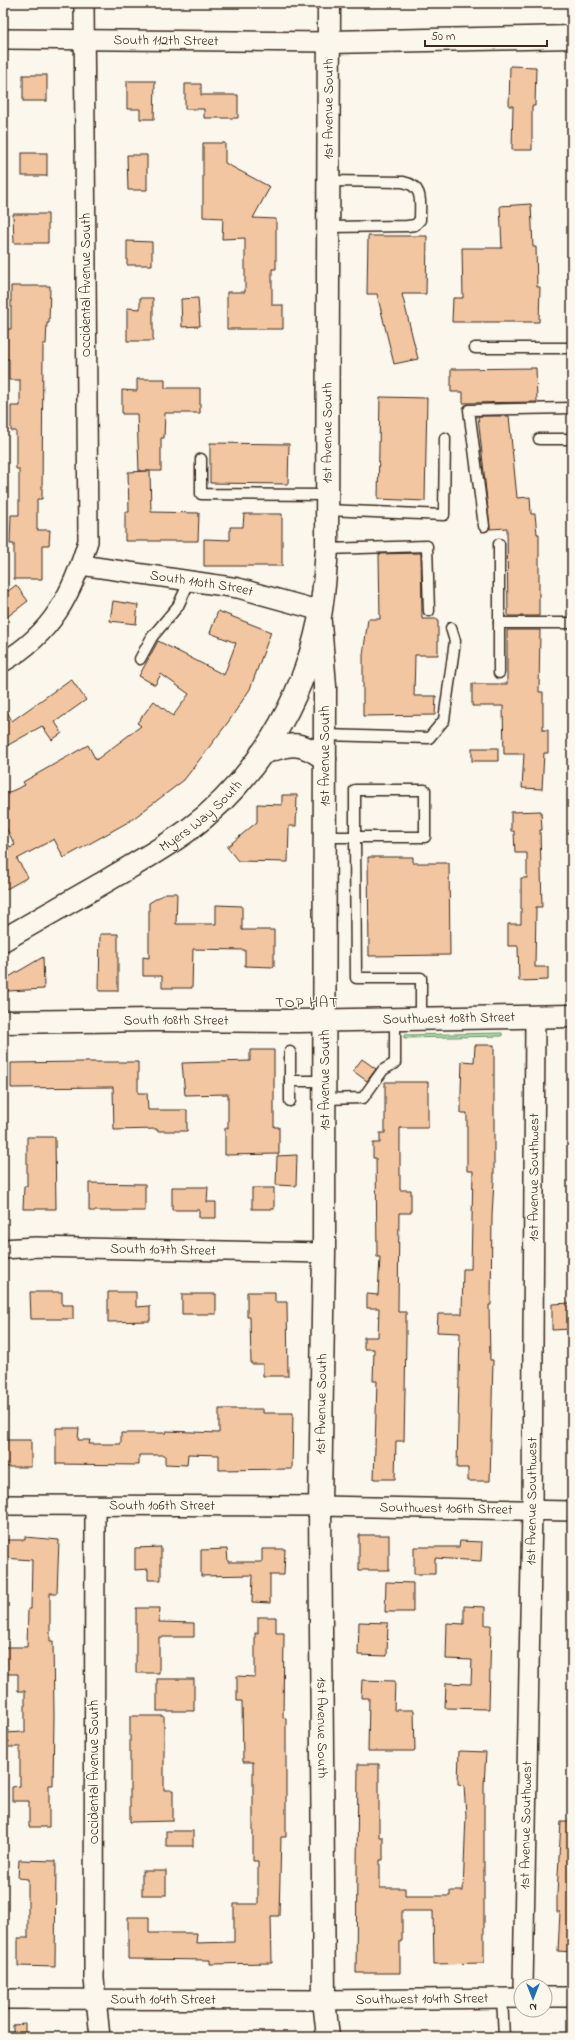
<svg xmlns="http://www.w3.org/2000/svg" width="575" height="2040" font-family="'Indie Flower',sans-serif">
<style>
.green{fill:#a6e1a7;stroke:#708662}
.building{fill:#f3c6a2;stroke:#3b2a1e}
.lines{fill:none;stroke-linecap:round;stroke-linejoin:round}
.service-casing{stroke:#3b2a1e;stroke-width:13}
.minor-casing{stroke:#3b2a1e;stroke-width:22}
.tertiary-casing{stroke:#3b2a1e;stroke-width:25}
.secondary-casing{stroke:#3b2a1e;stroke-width:25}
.service{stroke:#fbf7ec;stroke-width:10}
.minor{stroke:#fbf7ec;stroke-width:19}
.tertiary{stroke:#fbf7ec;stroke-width:22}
.secondary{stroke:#fbf7ec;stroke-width:22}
.labels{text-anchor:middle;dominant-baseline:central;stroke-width:3;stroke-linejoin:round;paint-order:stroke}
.street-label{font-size:14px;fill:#3b2a1e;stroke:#fbf7ec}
.neighbourhood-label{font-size:15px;letter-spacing:1px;fill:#3b2a1e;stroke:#fbf7ec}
</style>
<rect width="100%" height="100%" fill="#fbf7ec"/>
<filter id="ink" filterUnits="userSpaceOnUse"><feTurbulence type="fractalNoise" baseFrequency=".025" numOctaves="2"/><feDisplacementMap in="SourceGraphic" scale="8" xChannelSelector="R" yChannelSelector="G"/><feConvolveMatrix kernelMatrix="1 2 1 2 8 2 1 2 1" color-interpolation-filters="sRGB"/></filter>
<g filter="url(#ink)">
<polygon class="green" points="502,1033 502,1036 404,1038 404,1035"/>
<g class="building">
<polygon points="510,66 536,67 535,106 532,106 532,150 512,150 513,106 509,106"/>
<rect x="23" y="75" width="24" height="26"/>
<polygon points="127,81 155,81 154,119 140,119 140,109 127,109"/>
<polygon points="185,84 201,84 201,95 238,95 238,118 204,118 204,109 185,109"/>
<polygon points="203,143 225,143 225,163 270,187 253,218 276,219 276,269 272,269 272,305 283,305 283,329 227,329 227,292 245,292 245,238 222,239 223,218 203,217"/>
<rect x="22" y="153" width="25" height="23"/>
<polygon points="127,155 147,155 147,190 128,190"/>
<polygon points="531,204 533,247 536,247 537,287 540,287 539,322 452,322 453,298 463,298 462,248 502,248 500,206"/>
<polygon points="13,214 48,214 48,243 14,243"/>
<polygon points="368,236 427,236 426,294 402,294 418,359 394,364 377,294 367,294"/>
<polygon points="127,241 152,242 152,265 127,265"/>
<polygon points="11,286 50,286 49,323 47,323 46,344 43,344 42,499 37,499 37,530 50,530 49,545 42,545 42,579 14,579 14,544 10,544 11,515 19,515 19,469 16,469 16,431 11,431 11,406 20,406 20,380 9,380 9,359 3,359 3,329 11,329"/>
<polygon points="140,298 153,298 153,341 127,341 127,308 140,309"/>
<polygon points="198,298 200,326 182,327 181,299"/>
<polygon points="536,368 537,402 463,403 463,392 451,392 451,369"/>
<polygon points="137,379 165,379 165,388 200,388 200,413 165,413 164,438 161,438 161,471 139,471 137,414 122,414 122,390 137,391"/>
<polygon points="380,397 427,398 425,501 378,499"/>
<polygon points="478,416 509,416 517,498 530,497 531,514 535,514 537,534 539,534 539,616 508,616 507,528 490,529"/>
<polygon points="210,443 289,444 288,484 210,483"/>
<polygon points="150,471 151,512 199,513 198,541 125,541 125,512 129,512 128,472"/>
<polygon points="244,514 282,514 282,566 204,566 204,539 230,540 230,527 243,527"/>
<polygon points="421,553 422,619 438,619 438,655 415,655 414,696 436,696 435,715 363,716 363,655 368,619 380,619 379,554"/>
<polygon points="16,585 28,601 3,620 3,595"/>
<polygon points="113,601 138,605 136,624 110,621"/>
<polygon points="218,611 271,632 250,689 229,721 184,780 130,821 64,858 54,839 17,859 28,877 3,891 3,835 10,847 15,845 3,822 3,795 25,785 23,782 88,745 96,760 141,726 137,723 154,701 173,716 189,694 161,674 155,685 139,676 158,641 224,675 236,643 210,633"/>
<polygon points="507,630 540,630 539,692 543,692 543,730 548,730 548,753 544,753 542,789 522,788 524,754 504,754 503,706 472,706 472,684 507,684"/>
<polygon points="71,679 86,700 55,722 62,733 52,740 42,726 3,748 3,704 12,721"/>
<rect x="472" y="748" width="26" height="13"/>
<polygon points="282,795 297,795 296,826 289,826 288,862 238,861 227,847 257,822 257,804 282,805"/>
<polygon points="541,811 542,830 540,830 542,907 536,907 535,967 548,967 548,980 519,981 518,946 508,946 508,924 521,924 521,878 527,878 527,853 515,853 514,831 511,831 511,812"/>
<polygon points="368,857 413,857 413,863 449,863 450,955 369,956"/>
<polygon points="166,893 177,893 176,924 216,924 216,905 242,906 242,930 274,930 274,967 245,966 245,950 193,949 192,988 162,988 162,976 143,976 143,957 149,958 149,903"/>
<polygon points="100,934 118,934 118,991 99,991"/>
<polygon points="43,957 44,989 8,991 7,978"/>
<polygon points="475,1045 494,1045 494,1181 492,1215 491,1305 489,1305 490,1360 493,1360 490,1481 468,1481 468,1468 457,1468 460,1333 437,1332 438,1314 462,1314 463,1269 471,1269 473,1171 467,1171 467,1113 461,1113 461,1091 462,1061 474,1062"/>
<polygon points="250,1050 274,1050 274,1127 279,1127 279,1154 225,1155 225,1128 228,1128 228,1094 185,1095 182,1063 250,1061"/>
<polygon points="362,1059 376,1069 367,1081 353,1071"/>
<polygon points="82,1062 138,1062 138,1093 147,1093 148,1110 187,1110 187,1131 157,1131 157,1129 114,1130 113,1087 11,1088 11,1063"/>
<polygon points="385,1082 428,1082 428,1128 400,1128 400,1190 411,1190 411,1213 399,1213 398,1312 406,1312 406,1339 404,1441 396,1441 395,1479 374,1479 377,1381 373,1381 374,1349 364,1349 364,1337 378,1337 379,1308 367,1308 367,1294 378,1295 380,1257 377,1257 376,1158 373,1158 373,1143 380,1143 380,1133 385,1133"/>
<polygon points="27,1137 55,1137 56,1209 23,1209 24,1186 27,1186"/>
<polygon points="297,1155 296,1186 276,1185 277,1156"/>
<polygon points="89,1183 145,1184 145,1211 89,1211"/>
<polygon points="172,1187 208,1187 207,1202 216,1202 216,1218 199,1218 199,1210 172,1210"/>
<rect x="252" y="1188" width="22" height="21"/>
<polygon points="30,1292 62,1292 62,1305 73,1305 73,1319 31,1319"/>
<polygon points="108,1292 136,1292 136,1307 150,1306 150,1321 108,1322"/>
<polygon points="247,1292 275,1292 275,1302 287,1302 288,1376 263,1376 263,1364 251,1364 250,1317 247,1317"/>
<rect x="182" y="1294" width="34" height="20"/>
<polygon points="572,1303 572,1329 552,1330 552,1304"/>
<polygon points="219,1409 263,1409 263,1413 293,1413 292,1469 219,1470 219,1455 188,1454 187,1465 165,1464 165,1455 139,1455 139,1465 56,1464 56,1428 79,1428 78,1440 90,1440 89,1444 121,1444 121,1433 166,1433 166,1431 219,1433"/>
<rect x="3" y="1440" width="28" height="27"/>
<rect x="359" y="1535" width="30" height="35"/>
<polygon points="25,1537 59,1540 57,1593 50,1593 50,1641 53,1641 54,1715 53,1785 49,1785 49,1827 29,1827 29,1801 12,1801 12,1787 20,1786 20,1747 3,1747 3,1733 25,1732 25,1691 18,1691 18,1674 3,1674 3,1647 27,1647 28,1609 31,1609 32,1560 3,1558 3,1540 25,1540"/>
<polygon points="460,1541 482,1542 481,1561 435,1558 435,1574 414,1574 414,1547 459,1547"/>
<polygon points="161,1547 161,1580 148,1580 148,1569 135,1570 135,1548"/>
<polygon points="227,1549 228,1562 262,1562 262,1549 285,1549 284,1575 270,1575 270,1603 252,1602 253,1575 201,1576 201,1550"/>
<polygon points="386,1582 413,1583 413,1612 385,1612"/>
<polygon points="464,1606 485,1607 485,1625 491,1625 489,1709 445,1708 446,1683 471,1684 472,1660 446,1659 447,1623 464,1624"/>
<polygon points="136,1608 160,1608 159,1622 194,1623 194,1637 159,1637 159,1673 136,1673"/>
<polygon points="258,1617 276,1617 276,1633 284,1633 283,1718 286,1718 286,1837 281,1837 279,1916 271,1916 272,1963 210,1964 210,1960 128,1959 128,1917 149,1917 149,1933 197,1933 196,1943 234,1942 234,1904 258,1904 258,1861 253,1861 253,1762 243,1762 242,1701 237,1701 237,1676 255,1677 255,1633 258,1633"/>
<polygon points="359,1622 388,1623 387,1656 358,1655"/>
<rect x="157" y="1679" width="37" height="32"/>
<polygon points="362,1680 395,1681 394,1710 414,1710 415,1751 368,1751 369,1698 361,1698"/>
<polygon points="130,1716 164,1716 164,1790 173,1790 173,1821 130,1822"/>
<polygon points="459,1751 486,1752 484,1785 484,1963 434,1964 433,1911 402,1911 402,1941 400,1941 400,1973 356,1973 358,1764 379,1764 379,1837 383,1837 383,1860 380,1860 380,1888 405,1888 405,1896 450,1896 450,1891 463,1891 466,1815 464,1785 458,1784"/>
<polygon points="561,1821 572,1821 572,1952 558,1951 560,1912 557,1912 557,1894"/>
<rect x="166" y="1831" width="27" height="15"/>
<polygon points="19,1860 56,1861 55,1967 18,1966 18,1938 28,1938 28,1879 18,1878"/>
<rect x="142" y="1871" width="24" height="24"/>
<polygon points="25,2024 25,2037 13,2037 13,2025"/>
</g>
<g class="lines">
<defs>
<g id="service">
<path d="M328,181L403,182C424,186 420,202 420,220L415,225L407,226L328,227"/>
<polyline points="475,348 572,348"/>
<polyline points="539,439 572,439"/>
<polyline points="201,459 201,494 327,495"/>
<polyline points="327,510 444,515 445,438"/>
<polyline points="484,526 469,410 572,408"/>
<polyline points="499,544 499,623"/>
<polyline points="327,549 427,546 429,611"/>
<polyline points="140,659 152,637 178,606 190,580"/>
<polyline points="499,673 499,623 572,623"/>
<polyline points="325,735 429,738 444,720 455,641 451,628"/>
<rect x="355" y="790" width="70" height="47"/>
<polyline points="325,837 355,837 356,978 421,978 421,1019"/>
<polyline points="290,1081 324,1081"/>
<polyline points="324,1099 363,1098 383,1070 395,1063 395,1019"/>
<polyline points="290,1101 290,1052"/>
<polyline points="502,1998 504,2037"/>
</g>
<g id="minor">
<path id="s1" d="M3,39L329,42"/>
<path id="s2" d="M81,565L238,588L321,611"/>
<path d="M3,662C53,633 72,594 88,541L84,3"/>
<path id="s3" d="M3,1249L35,1247L324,1253"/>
<path id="s4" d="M3,1505L320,1506L572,1511"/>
<polyline points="95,1506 94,1979 100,2037"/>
<path id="s5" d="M523,1986L532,1510L535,1017"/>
<polyline points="545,1997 572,1997"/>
<path id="s6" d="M3,1999L324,2000L521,1998"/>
</g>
<g id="tertiary">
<polyline points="329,42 572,37"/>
<path id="s7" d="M320,623L325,686L324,1253L320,1506L324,2000L328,2037"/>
<path d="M261,754C289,743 300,740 325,759"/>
<path id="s8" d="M3,1022L154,1020L298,1021L572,1016"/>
</g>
<g id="secondary">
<path id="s9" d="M3,940C38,920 73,900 108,880C135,864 162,849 187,831C255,781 302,703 319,621C324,597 325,573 327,549L329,3"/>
</g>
</defs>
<use href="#service" class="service-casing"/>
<use href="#minor" class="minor-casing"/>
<use href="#tertiary" class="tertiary-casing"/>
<use href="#secondary" class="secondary-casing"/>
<use href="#service" class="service"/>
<use href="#minor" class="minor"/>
<use href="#tertiary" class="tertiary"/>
<use href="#secondary" class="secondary"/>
</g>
</g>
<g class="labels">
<g class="street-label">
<text stroke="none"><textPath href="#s1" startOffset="163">South 112th Street</textPath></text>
<text stroke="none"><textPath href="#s9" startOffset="980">1st Avenue South</textPath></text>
<text transform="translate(86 285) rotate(-90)">Occidental Avenue South</text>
<text stroke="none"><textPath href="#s9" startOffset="656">1st Avenue South</textPath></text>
<text stroke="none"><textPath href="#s2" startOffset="122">South 110th Street</textPath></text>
<text transform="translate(325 756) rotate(-90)">1st Avenue South</text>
<text stroke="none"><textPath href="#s9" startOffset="234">Myers Way South</textPath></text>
<text stroke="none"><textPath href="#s8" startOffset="446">Southwest 108th Street</textPath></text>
<text stroke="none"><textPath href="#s8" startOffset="173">South 108th Street</textPath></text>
<text transform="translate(325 1080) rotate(-90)">1st Avenue South</text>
<text stroke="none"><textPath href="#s5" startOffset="809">1st Avenue Southwest</textPath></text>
<text stroke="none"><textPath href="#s3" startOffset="160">South 107th Street</textPath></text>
<text transform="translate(322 1404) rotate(-89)">1st Avenue South</text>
<text stroke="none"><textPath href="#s5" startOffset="485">1st Avenue Southwest</textPath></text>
<text stroke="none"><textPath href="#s4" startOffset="159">South 106th Street</textPath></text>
<text stroke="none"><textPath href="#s4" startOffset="443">Southwest 106th Street</textPath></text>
<text stroke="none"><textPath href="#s7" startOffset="1105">1st Avenue South</textPath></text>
<text transform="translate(94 1772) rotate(-90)">Occidental Avenue South</text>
<text stroke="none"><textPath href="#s5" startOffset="161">1st Avenue Southwest</textPath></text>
<text stroke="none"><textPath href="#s6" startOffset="419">Southwest 104th Street</textPath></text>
<text stroke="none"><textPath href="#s6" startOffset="160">South 104th Street</textPath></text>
</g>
<g class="neighbourhood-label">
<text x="307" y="1003">TOP HAT</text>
</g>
</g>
<rect width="575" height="2040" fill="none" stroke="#fbf7ec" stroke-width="16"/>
<rect x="8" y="8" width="559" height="2024" fill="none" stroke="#3b2a1e" stroke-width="1.5" filter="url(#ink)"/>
<g transform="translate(533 1998) rotate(180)"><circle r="19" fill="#fbf7ec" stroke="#aea59a"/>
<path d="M0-3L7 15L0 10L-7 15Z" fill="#1f6fb2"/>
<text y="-6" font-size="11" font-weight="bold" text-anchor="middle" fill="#3b2a1e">N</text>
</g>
<path d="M425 40v6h122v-6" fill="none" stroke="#3b2a1e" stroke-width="2"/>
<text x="431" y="40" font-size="12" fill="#3b2a1e" stroke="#fbf7ec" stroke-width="3" paint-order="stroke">50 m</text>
</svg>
